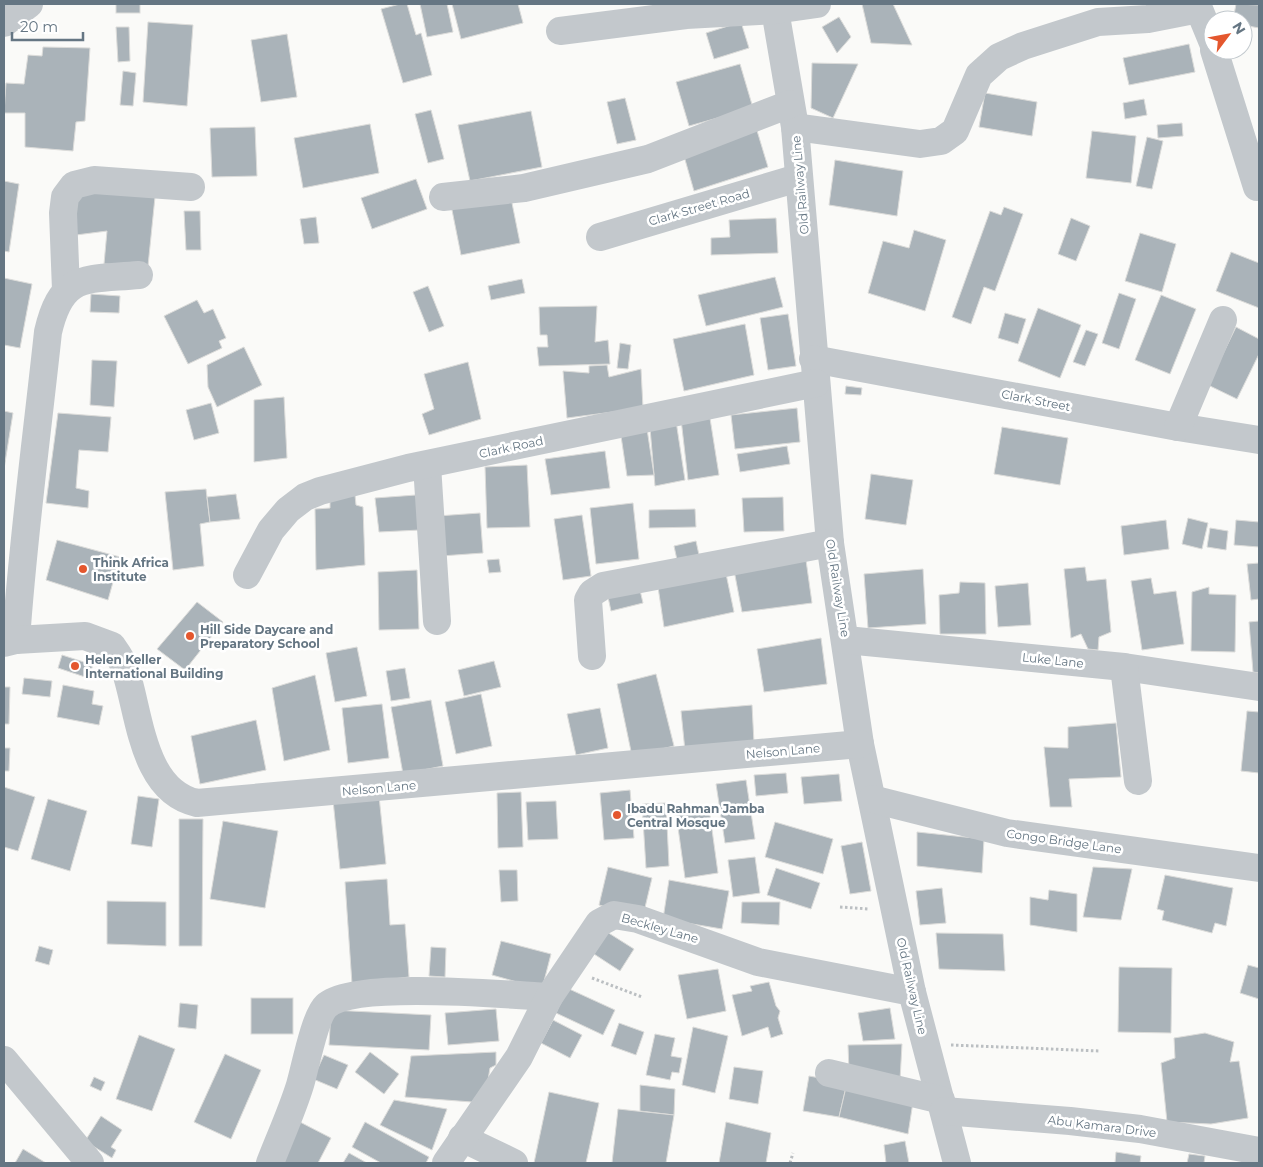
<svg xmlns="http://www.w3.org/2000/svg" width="1263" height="1167" font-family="Montserrat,sans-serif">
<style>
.building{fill:#aab3b9;stroke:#dcdcda}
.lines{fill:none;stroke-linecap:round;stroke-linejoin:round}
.path{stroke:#bbbfc2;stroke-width:3;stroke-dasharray:2.5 2.5;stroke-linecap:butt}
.minor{stroke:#c3c8cc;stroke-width:28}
.poi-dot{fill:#e4572e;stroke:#fff;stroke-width:2}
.labels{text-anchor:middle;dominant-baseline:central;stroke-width:5;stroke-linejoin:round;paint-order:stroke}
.street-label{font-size:12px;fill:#657683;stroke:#fff}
.poi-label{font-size:12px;font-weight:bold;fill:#657683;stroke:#fff;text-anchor:start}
</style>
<rect width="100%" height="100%" fill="#fafaf8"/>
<g class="building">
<rect x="116" y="4" width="24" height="9"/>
<polygon points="400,4 407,4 416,35 421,33 432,75 403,83 381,9"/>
<polygon points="420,4 447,4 453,32 427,37"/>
<polygon points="452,4 518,4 523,23 461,39"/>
<polygon points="862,4 893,4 912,45 871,43"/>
<polygon points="1236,4 1259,5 1259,28 1243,25 1243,20 1233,20"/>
<polygon points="839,17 851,37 837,53 822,27"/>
<polygon points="148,22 193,25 187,106 143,102"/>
<polygon points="741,22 749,48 714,59 706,33"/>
<polygon points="116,27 129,27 130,61 118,62"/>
<polygon points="287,34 297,97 261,102 251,40"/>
<polygon points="1189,44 1195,72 1129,85 1123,58"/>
<polygon points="43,47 90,48 85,121 76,122 73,151 25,147 25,113 4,113 6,83 24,84 28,55 42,56"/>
<polygon points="812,63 858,64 833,118 811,108"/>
<polygon points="740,64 753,108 689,126 676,82"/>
<polygon points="123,71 136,73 133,106 120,105"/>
<polygon points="985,93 1037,102 1032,136 979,127"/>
<polygon points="625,98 636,140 617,144 607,102"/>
<polygon points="1144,99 1147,115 1125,119 1123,103"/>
<polygon points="431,110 444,159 428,163 415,114"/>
<polygon points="531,111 542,167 470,181 458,125"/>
<polygon points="1182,123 1183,136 1158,138 1157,125"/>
<polygon points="370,124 379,173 303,188 294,138"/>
<polygon points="755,124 768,167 694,191 682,149"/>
<polygon points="255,127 257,176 212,177 210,128"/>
<polygon points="1092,131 1136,136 1131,183 1086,178"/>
<polygon points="1147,137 1163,141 1152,189 1136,186"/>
<polygon points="835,160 903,171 897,216 829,205"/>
<polygon points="416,179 427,209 372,229 361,198"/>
<polygon points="4,181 19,184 9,252 4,251"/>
<polygon points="112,188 155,197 148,266 104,264 107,231 76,235 73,197"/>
<polygon points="510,193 520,243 461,255 451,205"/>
<polygon points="1004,207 1023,214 995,291 984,287 971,324 952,317 990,211 1001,215"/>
<polygon points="184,211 200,211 201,250 186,250"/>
<polygon points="316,217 319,243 304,244 300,219"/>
<polygon points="776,218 778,253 711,255 711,238 730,237 729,220"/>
<polygon points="1071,218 1090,226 1076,261 1058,254"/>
<polygon points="914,230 946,240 925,311 868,293 883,241 909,248"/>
<polygon points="1140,233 1176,244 1162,292 1125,281"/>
<polygon points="1231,252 1259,263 1259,308 1216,291"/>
<polygon points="775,277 783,307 706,326 698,295"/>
<polygon points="4,278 32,284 20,348 4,345"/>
<polygon points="522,279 525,293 491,300 488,286"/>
<polygon points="428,286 444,326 429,332 413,292"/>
<polygon points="1119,293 1136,299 1119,349 1102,343"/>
<polygon points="91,294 120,296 119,313 90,312"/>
<polygon points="1161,295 1196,309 1170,374 1135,360"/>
<polygon points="197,300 204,313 213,309 226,338 219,341 222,348 188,364 164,316"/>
<polygon points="597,306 595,342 608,340 610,364 539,366 537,347 548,347 547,335 540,335 539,307"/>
<polygon points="1038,308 1081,325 1060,378 1018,361"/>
<polygon points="1005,313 1026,319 1018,344 998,338"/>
<polygon points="788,314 796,366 768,370 760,318"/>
<polygon points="745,324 754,375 684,391 673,339"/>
<polygon points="1236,327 1259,339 1259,354 1237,399 1208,385"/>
<polygon points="1086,330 1098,334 1085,366 1073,362"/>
<polygon points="620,343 631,345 628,369 617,368"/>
<polygon points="244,347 262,385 217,407 208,387 207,365"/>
<polygon points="92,360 117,361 114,407 90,405"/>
<polygon points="468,362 481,419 429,435 422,414 434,409 424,374"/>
<polygon points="607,365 609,377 641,369 643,408 567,418 563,371 589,373 589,366"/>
<polygon points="846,386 862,388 861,395 845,394"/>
<polygon points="284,397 287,458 254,462 254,400"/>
<polygon points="211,403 219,433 194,440 186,410"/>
<polygon points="797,408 800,442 735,449 731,415"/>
<polygon points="4,411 13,413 4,469"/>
<polygon points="709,412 719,475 688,480 681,419"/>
<polygon points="58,413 111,417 108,452 79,450 76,488 89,491 88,508 46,503"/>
<polygon points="676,421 685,480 655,486 650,428"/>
<polygon points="1002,427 1068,438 1060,485 994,474"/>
<polygon points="647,429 654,475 627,476 621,436"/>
<polygon points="787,446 790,464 740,472 737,454"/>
<polygon points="605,451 610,488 551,495 545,459"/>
<polygon points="527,465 530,527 487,528 485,467"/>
<polygon points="871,474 913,480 906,525 865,519"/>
<polygon points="206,489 210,522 200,524 204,566 173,570 165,492"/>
<polygon points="236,494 240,519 210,522 207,497"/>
<polygon points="355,495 356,505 363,507 365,565 316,570 315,509 330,508 330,496"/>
<polygon points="416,495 420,530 379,532 375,498"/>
<polygon points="783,497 784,531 744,532 742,498"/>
<polygon points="633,503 639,559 596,564 590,508"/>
<polygon points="695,509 696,527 649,528 649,510"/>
<polygon points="480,513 483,553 441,556 437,516"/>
<polygon points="582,515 591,576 563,580 554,519"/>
<polygon points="1188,518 1208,523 1202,549 1182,544"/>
<polygon points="1166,520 1169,549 1124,555 1121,526"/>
<polygon points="1236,520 1259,522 1259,547 1234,545"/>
<polygon points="1210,528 1228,531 1226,550 1207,547"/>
<polygon points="57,540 120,557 108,600 46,580"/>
<polygon points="696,541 699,555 677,560 674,546"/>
<polygon points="805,553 812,603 742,612 733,565"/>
<polygon points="499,559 501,572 489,573 487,560"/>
<polygon points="1259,563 1259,599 1251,600 1247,564"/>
<polygon points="1085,567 1087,581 1106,579 1111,632 1099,637 1098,650 1088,649 1081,634 1071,638 1064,569"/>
<polygon points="725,569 734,612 664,627 658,587"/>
<polygon points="923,569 926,624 868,628 864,574"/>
<polygon points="417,570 419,629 379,630 378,572"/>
<polygon points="1151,578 1154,594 1176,591 1184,644 1142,650 1131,581"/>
<polygon points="960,582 985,583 986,634 940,634 939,595 959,593"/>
<polygon points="1028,583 1031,625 998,627 995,586"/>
<polygon points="1209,587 1209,594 1236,595 1235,652 1191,651 1192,592"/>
<polygon points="640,590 643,603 611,611 608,597"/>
<polygon points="197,602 223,622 185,670 157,649"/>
<polygon points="1259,621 1259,673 1253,672 1249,622"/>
<polygon points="821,638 827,684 764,692 757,649"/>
<polygon points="357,647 367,696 335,702 326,653"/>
<polygon points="62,655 93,665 88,678 58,668"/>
<polygon points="494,661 501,687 464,696 458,670"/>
<polygon points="405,668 410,698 391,701 386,671"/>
<polygon points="656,674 674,746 632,756 617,684"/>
<polygon points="315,675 330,750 284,761 272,688"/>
<polygon points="24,678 52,681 50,697 22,694"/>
<polygon points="63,685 94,691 92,704 103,706 99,725 57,717"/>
<polygon points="4,687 10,687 9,724 4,724"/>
<polygon points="481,694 492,746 456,754 445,702"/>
<polygon points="431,700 443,766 403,774 391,707"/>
<polygon points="382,704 389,758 348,763 342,708"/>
<polygon points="752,705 754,743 685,751 681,711"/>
<polygon points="600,708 608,748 576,755 567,714"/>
<polygon points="1247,711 1259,712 1259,773 1241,771"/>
<polygon points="256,720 266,770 200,784 191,736"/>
<polygon points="1116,723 1121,777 1069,779 1072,807 1050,807 1044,747 1068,748 1068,727"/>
<polygon points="4,748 10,748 9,771 4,771"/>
<polygon points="786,773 788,793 756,796 754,775"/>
<polygon points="839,774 842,801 804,804 801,777"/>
<polygon points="746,780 755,839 725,843 716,784"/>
<polygon points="4,787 35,797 18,851 4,847"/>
<polygon points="630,790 634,838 604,840 600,793"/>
<polygon points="521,792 523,847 498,848 497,793"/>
<polygon points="138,796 159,799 152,847 131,844"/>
<polygon points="379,796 386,864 340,869 333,800"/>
<polygon points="48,799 87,811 70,871 31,859"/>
<polygon points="556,801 558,839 528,840 526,802"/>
<polygon points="666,803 669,866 646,868 642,804"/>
<polygon points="709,808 718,873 685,878 676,813"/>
<polygon points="179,819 203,819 202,946 179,946"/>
<polygon points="223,821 278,831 265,908 210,899"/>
<polygon points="775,822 833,839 823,874 765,857"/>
<polygon points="917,832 984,839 982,873 917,866"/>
<polygon points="862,842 871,891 850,894 841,846"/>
<polygon points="755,857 760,893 733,897 728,860"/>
<polygon points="608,867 652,878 643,916 599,905"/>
<polygon points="1093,867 1132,869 1121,920 1083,917"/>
<polygon points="776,868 820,883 811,909 767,895"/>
<polygon points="499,870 517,870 518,901 501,902"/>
<polygon points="1165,875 1233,888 1226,926 1215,923 1212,933 1162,920 1164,911 1157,909"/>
<polygon points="387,879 390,925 405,924 409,977 352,984 345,882"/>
<polygon points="669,880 729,891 722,929 663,919"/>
<polygon points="942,888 946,923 920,925 916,891"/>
<polygon points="1049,890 1077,894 1077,932 1030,925 1030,897 1048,900"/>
<polygon points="107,901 166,902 166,946 107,944"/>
<polygon points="742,902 780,902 779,925 741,923"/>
<polygon points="607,932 634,949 620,971 594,954"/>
<polygon points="936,933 1003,934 1005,971 939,969"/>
<polygon points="501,941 551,954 542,989 492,975"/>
<polygon points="39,946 53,950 49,965 35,961"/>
<polygon points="431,947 446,948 445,977 429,976"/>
<polygon points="1248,965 1259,968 1259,999 1240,993"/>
<polygon points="1119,967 1172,968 1171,1033 1118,1032"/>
<polygon points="718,969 726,1011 687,1019 678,975"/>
<polygon points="769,982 776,1006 780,1011 778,1018 783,1034 771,1038 768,1027 742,1036 732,995 752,991 750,986"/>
<polygon points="567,988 615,1010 603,1035 556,1013"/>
<rect x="251" y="998" width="42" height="36"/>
<polygon points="180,1003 198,1005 196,1029 178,1027"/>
<polygon points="890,1008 895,1039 863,1041 858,1013"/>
<polygon points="496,1009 499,1041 448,1045 445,1013"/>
<polygon points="331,1010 431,1015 429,1050 329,1045"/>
<polygon points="553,1020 582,1035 570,1058 541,1043"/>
<polygon points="619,1023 644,1032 636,1055 611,1046"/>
<polygon points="693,1027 728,1036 715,1093 682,1085"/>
<polygon points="1205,1033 1234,1042 1230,1062 1239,1061 1248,1118 1211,1124 1167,1122 1161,1063 1175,1058 1174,1038"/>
<polygon points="655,1034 675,1038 671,1056 682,1058 679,1073 672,1072 670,1080 646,1075"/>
<polygon points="139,1035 175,1049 152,1111 116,1099"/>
<polygon points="902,1044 900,1080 849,1071 848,1045"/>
<polygon points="370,1052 399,1074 384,1094 355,1072"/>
<polygon points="496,1052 496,1065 490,1068 488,1080 472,1102 405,1097 411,1056"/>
<polygon points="225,1054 261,1070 231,1139 194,1122"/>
<polygon points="324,1055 348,1065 337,1089 313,1079"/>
<polygon points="734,1067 763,1071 758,1104 729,1099"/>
<polygon points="809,1076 847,1083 839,1117 803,1111"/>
<polygon points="94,1077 105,1082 101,1091 90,1086"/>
<polygon points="847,1083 913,1102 908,1134 839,1117"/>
<polygon points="640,1085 675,1089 674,1115 640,1111"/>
<polygon points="549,1092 599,1103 586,1163 534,1163"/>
<polygon points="394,1100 447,1109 432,1150 380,1125"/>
<polygon points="618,1109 674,1115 666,1163 612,1163"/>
<polygon points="101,1116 122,1130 111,1147 116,1150 112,1158 85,1141"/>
<polygon points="298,1121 331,1138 318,1163 279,1163"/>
<polygon points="365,1122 429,1157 426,1163 381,1163 352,1147"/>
<polygon points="726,1122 771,1133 766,1163 719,1163"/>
<polygon points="905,1141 909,1163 881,1163 886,1163 884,1145"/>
<polygon points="23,1149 46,1163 15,1163"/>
<polygon points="1116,1152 1141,1156 1140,1163 1115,1163"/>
<polygon points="349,1153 367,1163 343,1163"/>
<polygon points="1189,1154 1205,1156 1204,1163 1187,1163"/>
</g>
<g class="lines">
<g class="path">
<polyline points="840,907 869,909"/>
<polyline points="592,978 642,997"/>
<polyline points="951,1045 1100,1051"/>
<polyline points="790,1163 793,1153"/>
</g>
<g class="minor">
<polyline points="774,4 795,127 830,543 860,744 912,992 957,1163"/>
<polyline points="4,23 29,4"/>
<polyline points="560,31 686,15 775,10 817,4"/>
<polyline points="1214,50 1257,187"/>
<polyline points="795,127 920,144 941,141 955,131 979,75 999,57 1023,46 1098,22 1148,19 1199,9 1213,43"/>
<polyline points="443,197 524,188 648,159 790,104"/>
<polyline points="600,237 798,178"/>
<polyline points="66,290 63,213 65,197 74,185 94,180 191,187"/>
<polyline points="813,359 1178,427 1259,440"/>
<polyline points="1178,427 1223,320"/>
<polyline points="427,465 437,621"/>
<polyline points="247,575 271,530 288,510 305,497 320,491 408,468 816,383"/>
<path d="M16,640C23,537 37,435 48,332C62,272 86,280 139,275"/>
<polyline points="846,640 1124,667 1259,687"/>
<path d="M4,643L16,640L85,636L112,646C117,653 123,661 125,669C140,714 142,791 197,803L860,744"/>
<polyline points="592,656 588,600 592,593 603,586 830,543"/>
<polyline points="1124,667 1138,781"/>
<polyline points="872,799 1007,833 1259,868"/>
<polyline points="4,1060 90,1163"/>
<polyline points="829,1073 941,1100"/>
<polyline points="944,1111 1070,1121 1140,1129 1259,1151"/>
<polyline points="462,1138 514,1163"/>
<path d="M270,1163C280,1137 292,1111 300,1085C305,1068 315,1016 326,1006C354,980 508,995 549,997"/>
<polyline points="446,1163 519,1057 549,997 599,923 614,915 638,919 758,962 912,992"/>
</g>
</g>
<g class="poi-dot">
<circle cx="83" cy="569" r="5"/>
<circle cx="190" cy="636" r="5"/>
<circle cx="75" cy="666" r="5"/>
<circle cx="617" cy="815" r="5"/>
</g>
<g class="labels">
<g class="street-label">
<text transform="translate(800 185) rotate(-95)">Old Railway Line</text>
<text transform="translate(699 207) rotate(-16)">Clark Street Road</text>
<text transform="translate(1036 400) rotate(11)">Clark Street</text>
<text transform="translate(511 447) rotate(-12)">Clark Road</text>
<text transform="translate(838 588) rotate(81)">Old Railway Line</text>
<text transform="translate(1053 660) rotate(6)">Luke Lane</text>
<text transform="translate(783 751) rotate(-5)">Nelson Lane</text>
<text transform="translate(379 788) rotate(-5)">Nelson Lane</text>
<text transform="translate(1064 841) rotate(8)">Congo Bridge Lane</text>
<text transform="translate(660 928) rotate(16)">Beckley Lane</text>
<text transform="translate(912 986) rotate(77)">Old Railway Line</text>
<text transform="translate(1102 1126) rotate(7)">Abu Kamara Drive</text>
</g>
<g class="poi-label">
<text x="93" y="562">Think Africa<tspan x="93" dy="14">Institute</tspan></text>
<text x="200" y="629">Hill Side Daycare and<tspan x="200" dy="14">Preparatory School</tspan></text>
<text x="85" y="659">Helen Keller<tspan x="85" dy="14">International Building</tspan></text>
<text x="627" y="808">Ibadu Rahman Jamba<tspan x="627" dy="14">Central Mosque</tspan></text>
</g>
</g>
<rect width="1263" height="1167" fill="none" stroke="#657683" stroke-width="10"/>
<g transform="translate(1228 35) rotate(58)"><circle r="24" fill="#ffffff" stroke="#c1c8cd"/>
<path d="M0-4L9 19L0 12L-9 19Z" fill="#e4572e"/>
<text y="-8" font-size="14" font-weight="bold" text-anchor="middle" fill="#657683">N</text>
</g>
<path d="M12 32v8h71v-8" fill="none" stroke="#657683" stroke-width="2.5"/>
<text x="20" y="32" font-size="15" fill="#657683" stroke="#ffffff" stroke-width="4" paint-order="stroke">20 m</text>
</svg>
